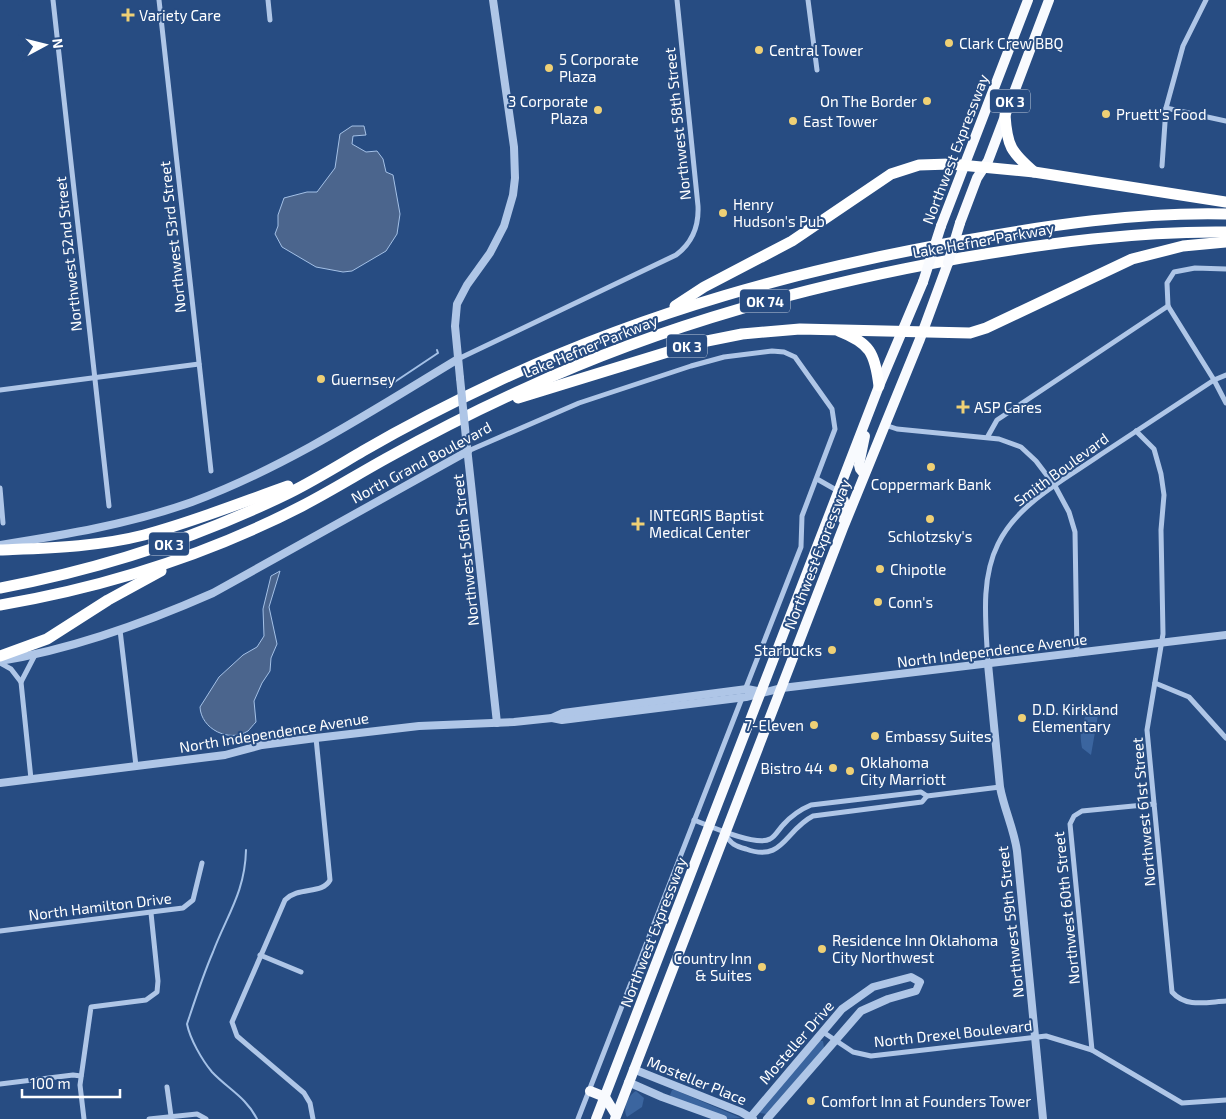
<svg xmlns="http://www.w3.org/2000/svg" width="1226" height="1119" font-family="'Exo 2',sans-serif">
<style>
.green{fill:#3b659f}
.water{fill:#4b658d;stroke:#a4c1e7}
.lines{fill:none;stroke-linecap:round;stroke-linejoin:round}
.stream{stroke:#a4c1e7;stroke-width:2}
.minor{stroke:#afc6e7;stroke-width:5}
.tertiary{stroke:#afc6e7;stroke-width:8}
.trunk{stroke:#f8fafe;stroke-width:10}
.motorway{stroke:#fff;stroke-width:11}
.tertiary-bridge{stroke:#afc6e7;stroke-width:8}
.trunk-bridge{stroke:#f8fafe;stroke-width:10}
.poi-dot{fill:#efd075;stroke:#274c82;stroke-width:2}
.labels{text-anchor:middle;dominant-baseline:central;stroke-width:4;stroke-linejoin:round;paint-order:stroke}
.shield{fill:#274c82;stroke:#bec9da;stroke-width:1}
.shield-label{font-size:14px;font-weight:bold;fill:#fff}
.poi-label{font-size:15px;fill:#fff;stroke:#274c82;text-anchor:start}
.street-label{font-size:15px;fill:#fff;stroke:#274c82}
</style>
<rect width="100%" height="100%" fill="#274c82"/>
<g class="green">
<path d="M1099,709L1091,755L1082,748C1079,733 1081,723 1089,710Z"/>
<polygon points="820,1041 823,1041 824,1048 766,1114 760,1113 759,1111"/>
<polygon points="672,1090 675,1090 741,1118 726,1119 672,1098 670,1095"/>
<path d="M636,1091L644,1098L642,1107L627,1117C622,1109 628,1095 636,1091Z"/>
</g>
<g class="water">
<polygon points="352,126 364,126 366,135 353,136 352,144 366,152 377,151 383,159 386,172 393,175 400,214 397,234 386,251 352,271 343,272 316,267 282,247 275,234 278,226 278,215 284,198 307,192 317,192 335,168 340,134"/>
<path d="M280,571L269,607L277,644L271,658L270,671L262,683L254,701L256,722C253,725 250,729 248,731C229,743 201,729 200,707L219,677L243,655L257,647L264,636L263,609L271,576Z"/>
</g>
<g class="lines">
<g class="stream">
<polyline points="387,387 438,353 437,350"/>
<path d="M246,850C245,892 227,915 213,952C203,975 195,1000 187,1024C190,1039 202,1060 212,1072C228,1089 246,1097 257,1119"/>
</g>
<g class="minor">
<polyline points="53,0 109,506"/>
<polyline points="159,0 211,471"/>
<polyline points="268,0 270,20"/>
<polyline points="808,0 817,70"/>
<polyline points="1166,108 1226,121"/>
<polyline points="1162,166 1166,108 1183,46 1206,0"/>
<polyline points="1226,269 1195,268 1174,272 1167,283 1168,306 1214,380 1226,403"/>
<path d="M458,359L676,255C692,243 699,227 698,206L677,0"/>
<polyline points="0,390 199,364"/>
<polyline points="885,425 897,429 999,439 1021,447 1036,461 1055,486 1069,512 1075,532 1077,654"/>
<path d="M1136,431L1154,449L1161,474L1164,495L1161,530L1163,634L1147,730L1172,992C1186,1008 1207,1002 1226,1001"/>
<polyline points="988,436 997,420 1168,306"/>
<polyline points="468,451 579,403 691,366 724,357 772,351 784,352 795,357 832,409 835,429 802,516 801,547 745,690"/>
<polyline points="817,479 838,491"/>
<polyline points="0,488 3,523"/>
<polyline points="120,630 136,766"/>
<polyline points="0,663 11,669 21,682 31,779"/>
<path d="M988,664C986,624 980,580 998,544C1018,503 1064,480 1100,455C1138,430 1176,405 1214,380L1226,375"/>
<polyline points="21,682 35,655"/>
<polyline points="1155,683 1189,697 1226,738"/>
<path d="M694,820C709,826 757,847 770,839C775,837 779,829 783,825C791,816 799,810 811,805L921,792L927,796"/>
<path d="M725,834C731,844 735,846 746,849C783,863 785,830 813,816L922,802L927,796L1000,787"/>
<polyline points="0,931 183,908 193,900 202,863"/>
<polyline points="260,955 301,972"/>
<polyline points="823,1032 853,1052 871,1056 1046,1036 1092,1050 1182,1103 1226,1100"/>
<polyline points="1092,1050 1070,824 1074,816 1082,811 1154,804"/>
<polyline points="0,1084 73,1075 81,1076"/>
<polyline points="167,1087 171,1116"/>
<polyline points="84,1119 80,1085 91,1007 146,1000 157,992 158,981 151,913"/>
<polyline points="149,1119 197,1114 206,1119"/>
<path d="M313,1119L310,1103L304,1093L237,1036L232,1022L285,900C299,886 322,895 330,880L316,738"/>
<polyline points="578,1119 742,698"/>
</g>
<g class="tertiary">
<polyline points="460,378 455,326 457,304 467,285 490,253 504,226 513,195 515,178 514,147 493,0"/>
<polyline points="466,438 497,723"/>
<path d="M0,545C64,535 130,524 192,502C286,467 372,411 458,359"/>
<path d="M0,661C74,649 145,623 213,593L468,451"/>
<path d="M988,664L1000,787C1004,809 1014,829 1017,851L1043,1119"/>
<polyline points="552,718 562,720 746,697 782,688 1226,635"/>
<polyline points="0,783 225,755 262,745 316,738 419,726 514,722 552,718 563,713 747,689 762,692"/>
<polyline points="633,1069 741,1112 753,1119"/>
<polyline points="628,1082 662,1097 723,1119"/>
<polyline points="749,1119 842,1009 873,987 911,977 920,982 916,991 888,999 861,1011 767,1119"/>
</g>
<g class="trunk">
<polyline points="960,223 977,178 988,161 1049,0"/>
<polyline points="941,226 1028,0"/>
<polyline points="864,474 860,469 859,465 865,436"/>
<polyline points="839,492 844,501 843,519"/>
<polyline points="590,1091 605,1097 616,1115"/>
<polyline points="596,1119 879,386 923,282"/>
<polyline points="615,1119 843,528 920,339 948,263"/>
</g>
<g class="motorway">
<path d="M1005,115C1007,146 1011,152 1034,172"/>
<polyline points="675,306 704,287 792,241 891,174 919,165 950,164 1034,172 1226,202"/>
<path d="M839,331C870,343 875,353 879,386"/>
<polyline points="518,398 697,343 742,334 800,329 970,333 986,328 1132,259 1183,246 1226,242"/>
<path d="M0,550C48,548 97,547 144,535C193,522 240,503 288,486"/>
<path d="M0,588C101,569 197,538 289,493C315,480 339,465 363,451C406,426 451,403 496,382C648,311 797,270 961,241C1049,225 1136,212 1226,214"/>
<path d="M0,605C105,587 207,555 302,506C331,491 358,474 387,458C432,433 479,409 526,388C665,324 811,285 961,258C1049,243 1136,231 1226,232"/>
<polyline points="0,656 47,639 108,600 161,571"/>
</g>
<polyline class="tertiary-bridge" points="460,378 466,438"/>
<g class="trunk-bridge">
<polyline points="948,263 960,223"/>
<polyline points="923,282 941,226"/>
</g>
</g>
<g class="poi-dot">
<path d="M125.5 7.5h5v5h5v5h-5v5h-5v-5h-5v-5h5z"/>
<circle cx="949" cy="43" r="5"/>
<circle cx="759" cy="50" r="5"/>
<circle cx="549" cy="68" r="5"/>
<circle cx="927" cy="101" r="5"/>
<circle cx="598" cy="110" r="5"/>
<circle cx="1106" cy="114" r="5"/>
<circle cx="793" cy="121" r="5"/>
<circle cx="723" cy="213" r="5"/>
<circle cx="321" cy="379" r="5"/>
<path d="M960.5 399.5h5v5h5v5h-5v5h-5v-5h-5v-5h5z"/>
<circle cx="931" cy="467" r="5"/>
<circle cx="930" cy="519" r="5"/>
<path d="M635.5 516.5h5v5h5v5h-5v5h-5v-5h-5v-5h5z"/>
<circle cx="880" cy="569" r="5"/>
<circle cx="878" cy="602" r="5"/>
<circle cx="832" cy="650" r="5"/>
<circle cx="1022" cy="718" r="5"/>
<circle cx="814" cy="725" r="5"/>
<circle cx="875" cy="736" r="5"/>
<circle cx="833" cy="768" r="5"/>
<circle cx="850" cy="771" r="5"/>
<circle cx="822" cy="949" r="5"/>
<circle cx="762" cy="967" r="5"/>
<circle cx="811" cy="1101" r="5"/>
</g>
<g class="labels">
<g class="shield">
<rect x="990" y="89.5" width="40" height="23" rx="4"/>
<rect x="740" y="289.5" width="50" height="23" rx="4"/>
<rect x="667" y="334.5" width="40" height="23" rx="4"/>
<rect x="149" y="532.5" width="40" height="23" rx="4"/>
</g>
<g class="shield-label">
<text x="1010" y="101">OK 3</text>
<text x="765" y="301">OK 74</text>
<text x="687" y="346">OK 3</text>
<text x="169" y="544">OK 3</text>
</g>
<g class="poi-label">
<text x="139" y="15">Variety Care</text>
<text x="959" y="43">Clark Crew BBQ</text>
<text x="769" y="50">Central Tower</text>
<text x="559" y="59">5 Corporate<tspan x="559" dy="17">Plaza</tspan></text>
<text x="588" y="101" text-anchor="end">3 Corporate<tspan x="588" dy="17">Plaza</tspan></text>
<text x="917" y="101" text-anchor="end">On The Border</text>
<text x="1116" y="114">Pruett's Food</text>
<text x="803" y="121">East Tower</text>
<text x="733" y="204">Henry<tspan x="733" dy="17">Hudson's Pub</tspan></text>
<text x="331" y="379">Guernsey</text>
<text x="974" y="407">ASP Cares</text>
<text x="931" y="484" text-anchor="middle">Coppermark Bank</text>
<text x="649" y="515">INTEGRIS Baptist<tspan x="649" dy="17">Medical Center</tspan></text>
<text x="930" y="536" text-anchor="middle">Schlotzsky's</text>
<text x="890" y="569">Chipotle</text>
<text x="888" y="602">Conn's</text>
<text x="822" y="650" text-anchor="end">Starbucks</text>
<text x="1032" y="709">D.D. Kirkland<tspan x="1032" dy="17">Elementary</tspan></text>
<text x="804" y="725" text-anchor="end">7-Eleven</text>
<text x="885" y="736">Embassy Suites</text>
<text x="860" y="762">Oklahoma<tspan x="860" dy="17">City Marriott</tspan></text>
<text x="823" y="768" text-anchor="end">Bistro 44</text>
<text x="832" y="940">Residence Inn Oklahoma<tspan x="832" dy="17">City Northwest</tspan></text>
<text x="752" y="958" text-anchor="end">Country Inn<tspan x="752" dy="17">&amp; Suites</tspan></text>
<text x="821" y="1101">Comfort Inn at Founders Tower</text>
</g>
<g class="street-label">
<text transform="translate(677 124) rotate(-96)">Northwest 58th Street</text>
<text transform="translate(955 149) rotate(-69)">Northwest Expressway</text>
<text transform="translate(172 237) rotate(-96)">Northwest 53rd Street</text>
<text transform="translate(983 240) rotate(-10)">Lake Hefner Parkway</text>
<text transform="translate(68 254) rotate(-96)">Northwest 52nd Street</text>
<text transform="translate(590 346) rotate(-22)">Lake Hefner Parkway</text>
<text transform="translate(421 462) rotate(-28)">North Grand Boulevard</text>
<text transform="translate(1061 469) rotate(-36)">Smith Boulevard</text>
<text transform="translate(465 550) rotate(-96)">Northwest 56th Street</text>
<text transform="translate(817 554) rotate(-69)">Northwest Expressway</text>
<text transform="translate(992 650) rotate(-7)">North Independence Avenue</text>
<text transform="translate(274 732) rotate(-9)">North Independence Avenue</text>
<text transform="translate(1143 812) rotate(-95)">Northwest 61st Street</text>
<text transform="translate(100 906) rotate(-7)">North Hamilton Drive</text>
<text transform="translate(1066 908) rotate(-96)">Northwest 60th Street</text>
<text transform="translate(1010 922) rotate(-96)">Northwest 59th Street</text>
<text transform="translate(653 932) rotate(-69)">Northwest Expressway</text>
<text transform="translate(953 1033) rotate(-6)">North Drexel Boulevard</text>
<text transform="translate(796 1042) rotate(-49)">Mosteller Drive</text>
<text transform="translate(697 1080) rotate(22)">Mosteller Place</text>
</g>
</g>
<g transform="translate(45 45) rotate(83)" stroke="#274c82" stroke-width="4" paint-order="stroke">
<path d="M0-4L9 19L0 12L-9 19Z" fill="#ffffff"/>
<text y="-8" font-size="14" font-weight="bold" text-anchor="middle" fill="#ffffff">N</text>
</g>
<path d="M22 1089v8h98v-8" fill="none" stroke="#ffffff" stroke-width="2.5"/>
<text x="30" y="1089" font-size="15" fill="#ffffff" stroke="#274c82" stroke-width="4" paint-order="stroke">100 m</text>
</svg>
